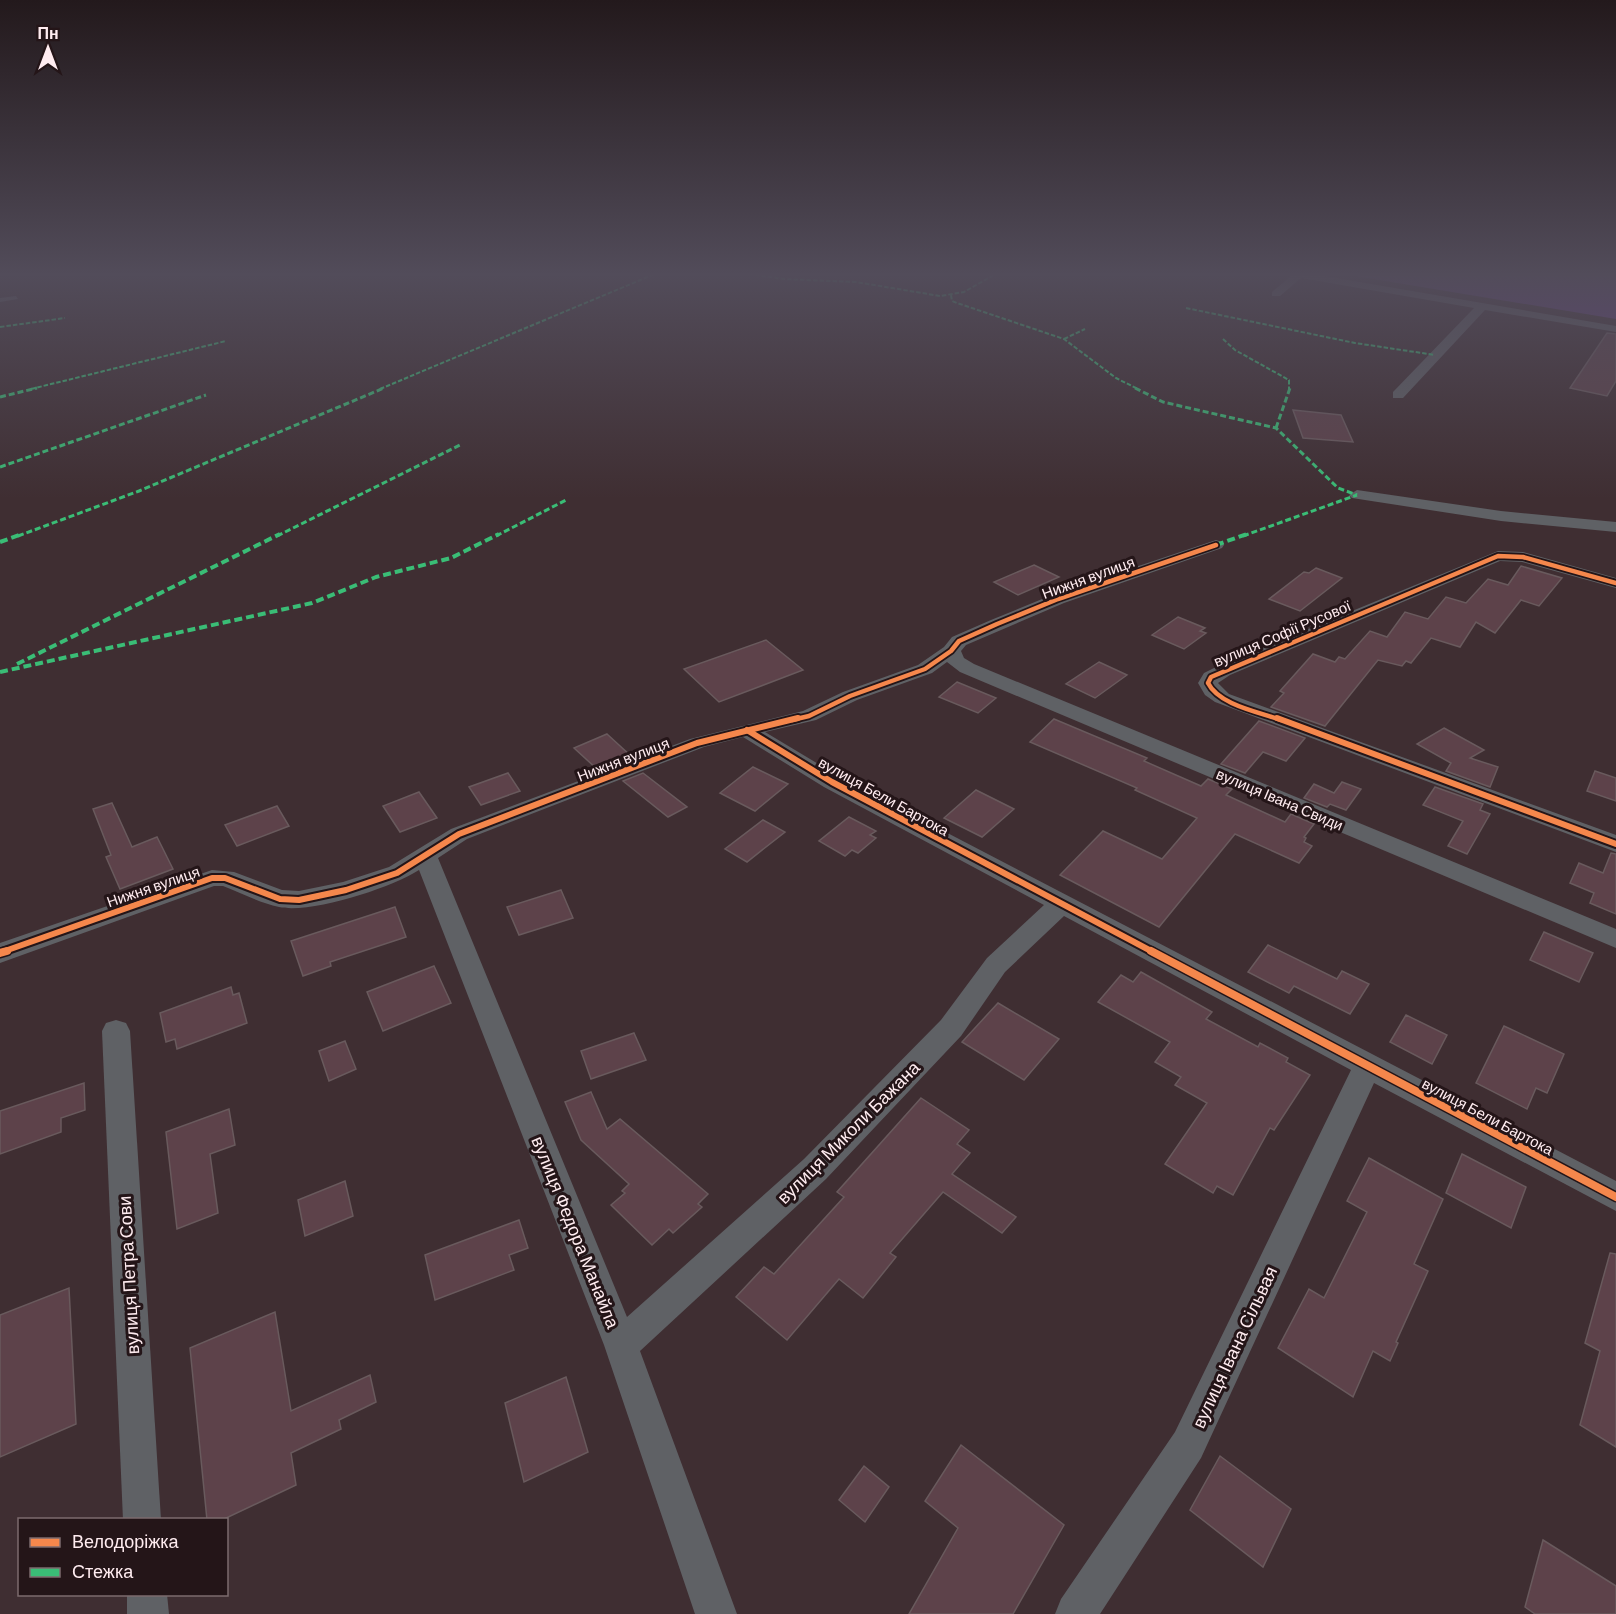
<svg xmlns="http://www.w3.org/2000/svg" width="1616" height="1614" font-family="Barlow,sans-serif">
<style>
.forest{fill:#673f88}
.building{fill:#5d424a;stroke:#695a5d;stroke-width:1.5}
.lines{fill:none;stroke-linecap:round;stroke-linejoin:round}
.lane{fill:#5f6165;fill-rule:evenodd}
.street{fill:#5f6165;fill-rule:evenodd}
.quiet-far2{stroke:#3abd76;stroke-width:2;stroke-dasharray:4.5 2;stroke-linecap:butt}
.quiet-far1{stroke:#3abd76;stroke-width:3;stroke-dasharray:6 3;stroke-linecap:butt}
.quiet{stroke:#3abd76;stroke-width:4;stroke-dasharray:8 4;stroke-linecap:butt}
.cycleway-far2-casing{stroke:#241518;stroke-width:8}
.cycleway-far1-casing{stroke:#241518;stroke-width:10}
.cycleway-casing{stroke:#241518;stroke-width:11}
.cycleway-far2{stroke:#f5874c;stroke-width:4.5}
.cycleway-far1{stroke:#f5874c;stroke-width:6}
.cycleway{stroke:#f5874c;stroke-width:8}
.labels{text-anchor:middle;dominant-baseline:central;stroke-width:6;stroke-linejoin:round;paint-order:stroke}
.street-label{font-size:15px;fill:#ffecf0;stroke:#241518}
.near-street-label{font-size:18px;fill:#ffecf0;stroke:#241518}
</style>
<rect width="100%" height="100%" fill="#3f2e32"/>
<polygon class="forest" points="1337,273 1616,273 1616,319"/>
<g class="building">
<polygon points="1607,333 1616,334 1616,381 1607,396 1570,388"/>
<polygon points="1293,410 1341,415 1353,442 1303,438"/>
<polygon points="1034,565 1059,577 1018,595 994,582"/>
<polygon points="1521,566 1562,578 1539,606 1521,600 1495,633 1476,622 1460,647 1431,638 1411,663 1406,661 1402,666 1378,660 1325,726 1271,707 1284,693 1280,691 1313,654 1335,662 1339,657 1345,659 1370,631 1387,637 1405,612 1428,619 1446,597 1466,603 1488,579 1508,585"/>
<polygon points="1316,568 1342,578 1300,611 1269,599 1304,572 1309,573"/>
<polygon points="1178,617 1205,628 1200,631 1206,633 1184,649 1152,635"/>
<polygon points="766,640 803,670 719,702 684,669"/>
<polygon points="1099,662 1127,675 1095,698 1066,684"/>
<polygon points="957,682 996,698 978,713 939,697"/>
<polygon points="1054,719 1147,758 1144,761 1201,786 1208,779 1232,789 1226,795 1285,822 1291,814 1314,824 1304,837 1306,838 1304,842 1312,846 1299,863 1235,834 1159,927 1060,875 1103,831 1162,859 1197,818 1135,790 1137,788 1030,742"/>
<polygon points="1259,721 1305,738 1286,761 1263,752 1245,773 1221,764"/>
<polygon points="1444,728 1484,750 1470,758 1498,767 1490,787 1446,771 1451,763 1417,744"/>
<polygon points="607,734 631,756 625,759 627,760 598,770 574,748"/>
<polygon points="753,767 788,784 755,811 720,793"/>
<polygon points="1595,771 1616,778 1616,801 1587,791"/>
<polygon points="508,773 520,791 481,805 469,787"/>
<polygon points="643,773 687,807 668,817 623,781"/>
<polygon points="1342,782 1361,789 1346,810 1330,804 1327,807 1304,798 1314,784 1334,793"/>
<polygon points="1435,787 1483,804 1480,810 1490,814 1467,854 1448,846 1463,821 1423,805"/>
<polygon points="976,790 1014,809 982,837 944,818"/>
<polygon points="419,792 437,818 400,832 383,806"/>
<polygon points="112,803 132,847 157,837 173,869 120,889 106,857 111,855 93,809"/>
<polygon points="277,806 289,826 237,846 225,825"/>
<polygon points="849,817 876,831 870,835 876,838 858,853 852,850 845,856 819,841"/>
<polygon points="763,820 785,832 747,862 725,849"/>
<polygon points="1611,853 1616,854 1616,914 1590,903 1594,893 1570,883 1579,863 1603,873"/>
<polygon points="561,890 573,918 519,935 507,907"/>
<polygon points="395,907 406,937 330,962 331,966 303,976 291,941"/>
<polygon points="1544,932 1593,953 1579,982 1530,960"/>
<polygon points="1268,945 1337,979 1342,971 1369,984 1350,1014 1294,986 1289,993 1248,972"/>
<polygon points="434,966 451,1003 383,1031 367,992"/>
<polygon points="1141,972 1212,1012 1206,1019 1258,1047 1260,1043 1288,1058 1286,1062 1310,1075 1274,1130 1270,1128 1233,1195 1217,1186 1213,1193 1165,1164 1207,1103 1175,1085 1181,1077 1155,1062 1170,1042 1098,1002 1121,975 1133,982"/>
<polygon points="231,987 233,995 239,993 247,1023 177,1049 175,1039 166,1042 160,1013"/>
<polygon points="998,1003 1059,1039 1024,1080 962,1042"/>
<polygon points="1406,1015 1447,1035 1432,1064 1390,1042"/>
<polygon points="1504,1026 1564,1054 1547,1093 1536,1088 1527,1109 1476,1083"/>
<polygon points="634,1033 646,1060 591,1079 581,1051"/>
<polygon points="345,1041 356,1069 329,1081 319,1051"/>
<polygon points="84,1083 85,1110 61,1118 61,1132 0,1154 0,1111"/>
<polygon points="591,1092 607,1129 620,1119 708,1194 698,1204 702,1207 673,1233 669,1229 652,1245 611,1205 625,1193 622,1191 629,1184 581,1140 565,1102"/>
<polygon points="921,1098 969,1130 957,1144 970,1153 952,1174 1016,1217 1002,1233 943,1192 890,1253 896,1257 863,1298 839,1279 787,1340 736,1297 764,1267 774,1274 844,1197 837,1192"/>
<polygon points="229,1109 235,1145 210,1154 218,1213 177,1229 166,1132"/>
<polygon points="1462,1154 1526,1187 1511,1228 1446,1193"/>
<polygon points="1369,1158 1443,1199 1414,1264 1428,1271 1396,1342 1398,1343 1390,1361 1373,1351 1353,1397 1278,1348 1309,1289 1324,1298 1367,1212 1347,1201"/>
<polygon points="345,1181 353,1216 305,1236 298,1200"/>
<polygon points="519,1220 528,1248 509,1255 514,1270 435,1300 425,1255"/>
<polygon points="1610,1253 1616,1254 1616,1447 1580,1425 1600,1351 1585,1343"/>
<polygon points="69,1288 76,1424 0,1457 0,1315"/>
<polygon points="275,1312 291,1411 370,1375 376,1402 339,1420 341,1429 291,1453 296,1485 222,1520 207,1520 190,1348"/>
<polygon points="566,1377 588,1452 524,1482 505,1403"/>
<polygon points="961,1445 1064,1525 1013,1614 909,1614 958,1528 925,1501"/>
<polygon points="1220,1456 1291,1509 1263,1567 1190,1510"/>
<polygon points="864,1466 889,1487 865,1522 839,1500"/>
<polygon points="1543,1540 1616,1586 1616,1614 1535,1614 1525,1607"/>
</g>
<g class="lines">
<polygon class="lane" points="16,296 18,299 0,302 0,298"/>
<g class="street">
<polygon points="1285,273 1307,273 1616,326 1616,332 1485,310 1403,398 1393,398 1393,392 1474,308 1301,278 1280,296 1272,296 1272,292 1291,276"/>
<polygon points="1357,490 1501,511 1616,522 1616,532 1501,521 1352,498 1349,495"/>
<path d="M1216,540L1222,542L1224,545L1222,548L1064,603L966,645L961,651L964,658L974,664L1616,929V948L960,672L947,662L932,673L857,700L816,720L765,732L840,777L1616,1181V1211L1374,1083L1201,1458L1100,1614H1055L1061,1599L1175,1432L1351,1070L1064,916L1005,972L961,1036L826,1179L640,1351L737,1614H695L604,1345L419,870C391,888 311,914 279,907C260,903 241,893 223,886H214L0,963V943L212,870L234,872L282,890L299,891L343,882L389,867L451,829L690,739L803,711L843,692L918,665L944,647L952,637L991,620L1052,595ZM743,737L824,787L1044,905L987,958L941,1020L804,1159L627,1317L438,858L467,839L704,747Z"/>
<polygon points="1498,551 1523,552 1616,578 1616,588 1522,562 1500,561 1230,675 1218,683 1229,694 1616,835 1616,852 1215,702 1205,695 1198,683 1204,673 1216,667"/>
<polygon points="116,1020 126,1023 130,1031 161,1520 123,1520 102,1031 106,1023"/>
<polygon points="127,1594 167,1594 169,1614 127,1614"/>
</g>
<g class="quiet-far2">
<polyline points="742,273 784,279 856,282 940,296 964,292 997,273"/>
<polyline points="951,295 952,301 957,303 1064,339 1116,378 1138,389"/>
<polyline points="1186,308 1355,343 1435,355"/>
<polyline points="0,327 65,318"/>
<polyline points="1064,339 1085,329"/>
<polyline points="1223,339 1235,350 1289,380 1289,389"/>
<polyline points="31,389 226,341"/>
<polyline points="380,389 657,273"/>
</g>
<g class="quiet-far1">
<polyline points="1135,388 1163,402 1276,428 1338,488 1357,495"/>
<polyline points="0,397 37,388"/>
<polyline points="1276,428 1290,388"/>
<polyline points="0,467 206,395"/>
<polyline points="18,536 139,491 384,388"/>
<polyline points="277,536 460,445"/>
<polyline points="496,536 568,499"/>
<polyline points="1243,536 1357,495"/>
</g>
<g class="quiet">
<polyline points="0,542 22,534"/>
<polyline points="1216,545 1247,534"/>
<polyline points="17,664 280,534"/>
<polyline points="0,672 312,603 376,577 451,558 499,534"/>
</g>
<defs>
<g id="cycleway-far2">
<polyline points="792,720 809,716 850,696 925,669 951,651 959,641 997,624 1058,599 1216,545"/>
<path d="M1281,720C1259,712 1219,705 1208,683L1211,677L1498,556L1523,557L1616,583"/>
</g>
<g id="cycleway-far1">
<polyline points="1277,718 1616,844"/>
<polyline points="747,730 832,782 1153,952"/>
<polyline points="2,952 212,878 225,878 280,899 299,900 346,890 397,873 459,834 697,743 798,718"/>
</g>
<g id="cycleway">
<polyline points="1151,951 1616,1197"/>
<polyline points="0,953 7,951"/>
</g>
</defs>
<use href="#cycleway-far2" class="cycleway-far2-casing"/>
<use href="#cycleway-far1" class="cycleway-far1-casing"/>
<use href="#cycleway" class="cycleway-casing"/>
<use href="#cycleway-far2" class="cycleway-far2"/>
<use href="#cycleway-far1" class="cycleway-far1"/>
<use href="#cycleway" class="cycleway"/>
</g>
<linearGradient id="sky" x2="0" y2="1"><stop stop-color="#23191c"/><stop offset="0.55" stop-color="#524c5a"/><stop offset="1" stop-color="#524c5a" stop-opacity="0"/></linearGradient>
<rect width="1616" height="499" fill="url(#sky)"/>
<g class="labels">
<g class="street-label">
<text transform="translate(1088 577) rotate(-20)">Нижня вулиця</text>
<text transform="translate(1282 633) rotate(-23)">вулиця Софії Русової</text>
<text transform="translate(623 759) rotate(-21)">Нижня вулиця</text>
<text transform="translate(884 796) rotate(29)">вулиця Бели Бартока</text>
<text transform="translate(1280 799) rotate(23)">вулиця Івана Свиди</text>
<text transform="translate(153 886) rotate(-19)">Нижня вулиця</text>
<text transform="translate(1488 1116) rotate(28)">вулиця Бели Бартока</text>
</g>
<g class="near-street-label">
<text transform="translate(848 1132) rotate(-45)">вулиця Миколи Бажана</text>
<text transform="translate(576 1232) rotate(68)">вулиця Федора Манайла</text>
<text transform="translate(128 1275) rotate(-93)">вулиця Петра Сови</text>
<text transform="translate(1234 1347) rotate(-65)">вулиця Івана Сільвая</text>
</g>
</g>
<rect x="18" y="1518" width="210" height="78" fill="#241518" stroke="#7c6b6e" stroke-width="1.5"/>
<rect x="30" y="1538" width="30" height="9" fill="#f5874c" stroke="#7c6b6e" stroke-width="1.5"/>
<text x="72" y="1548" font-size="18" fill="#ffecf0">Велодоріжка</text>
<rect x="30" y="1568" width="30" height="9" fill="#3abd76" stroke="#7c6b6e" stroke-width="1.5"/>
<text x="72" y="1578" font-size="18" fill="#ffecf0">Стежка</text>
<g transform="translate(48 48)" stroke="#241518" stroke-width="4.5" paint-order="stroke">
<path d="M0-4.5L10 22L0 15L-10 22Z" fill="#ffecf0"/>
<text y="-9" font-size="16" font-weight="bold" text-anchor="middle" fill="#ffecf0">Пн</text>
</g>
</svg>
